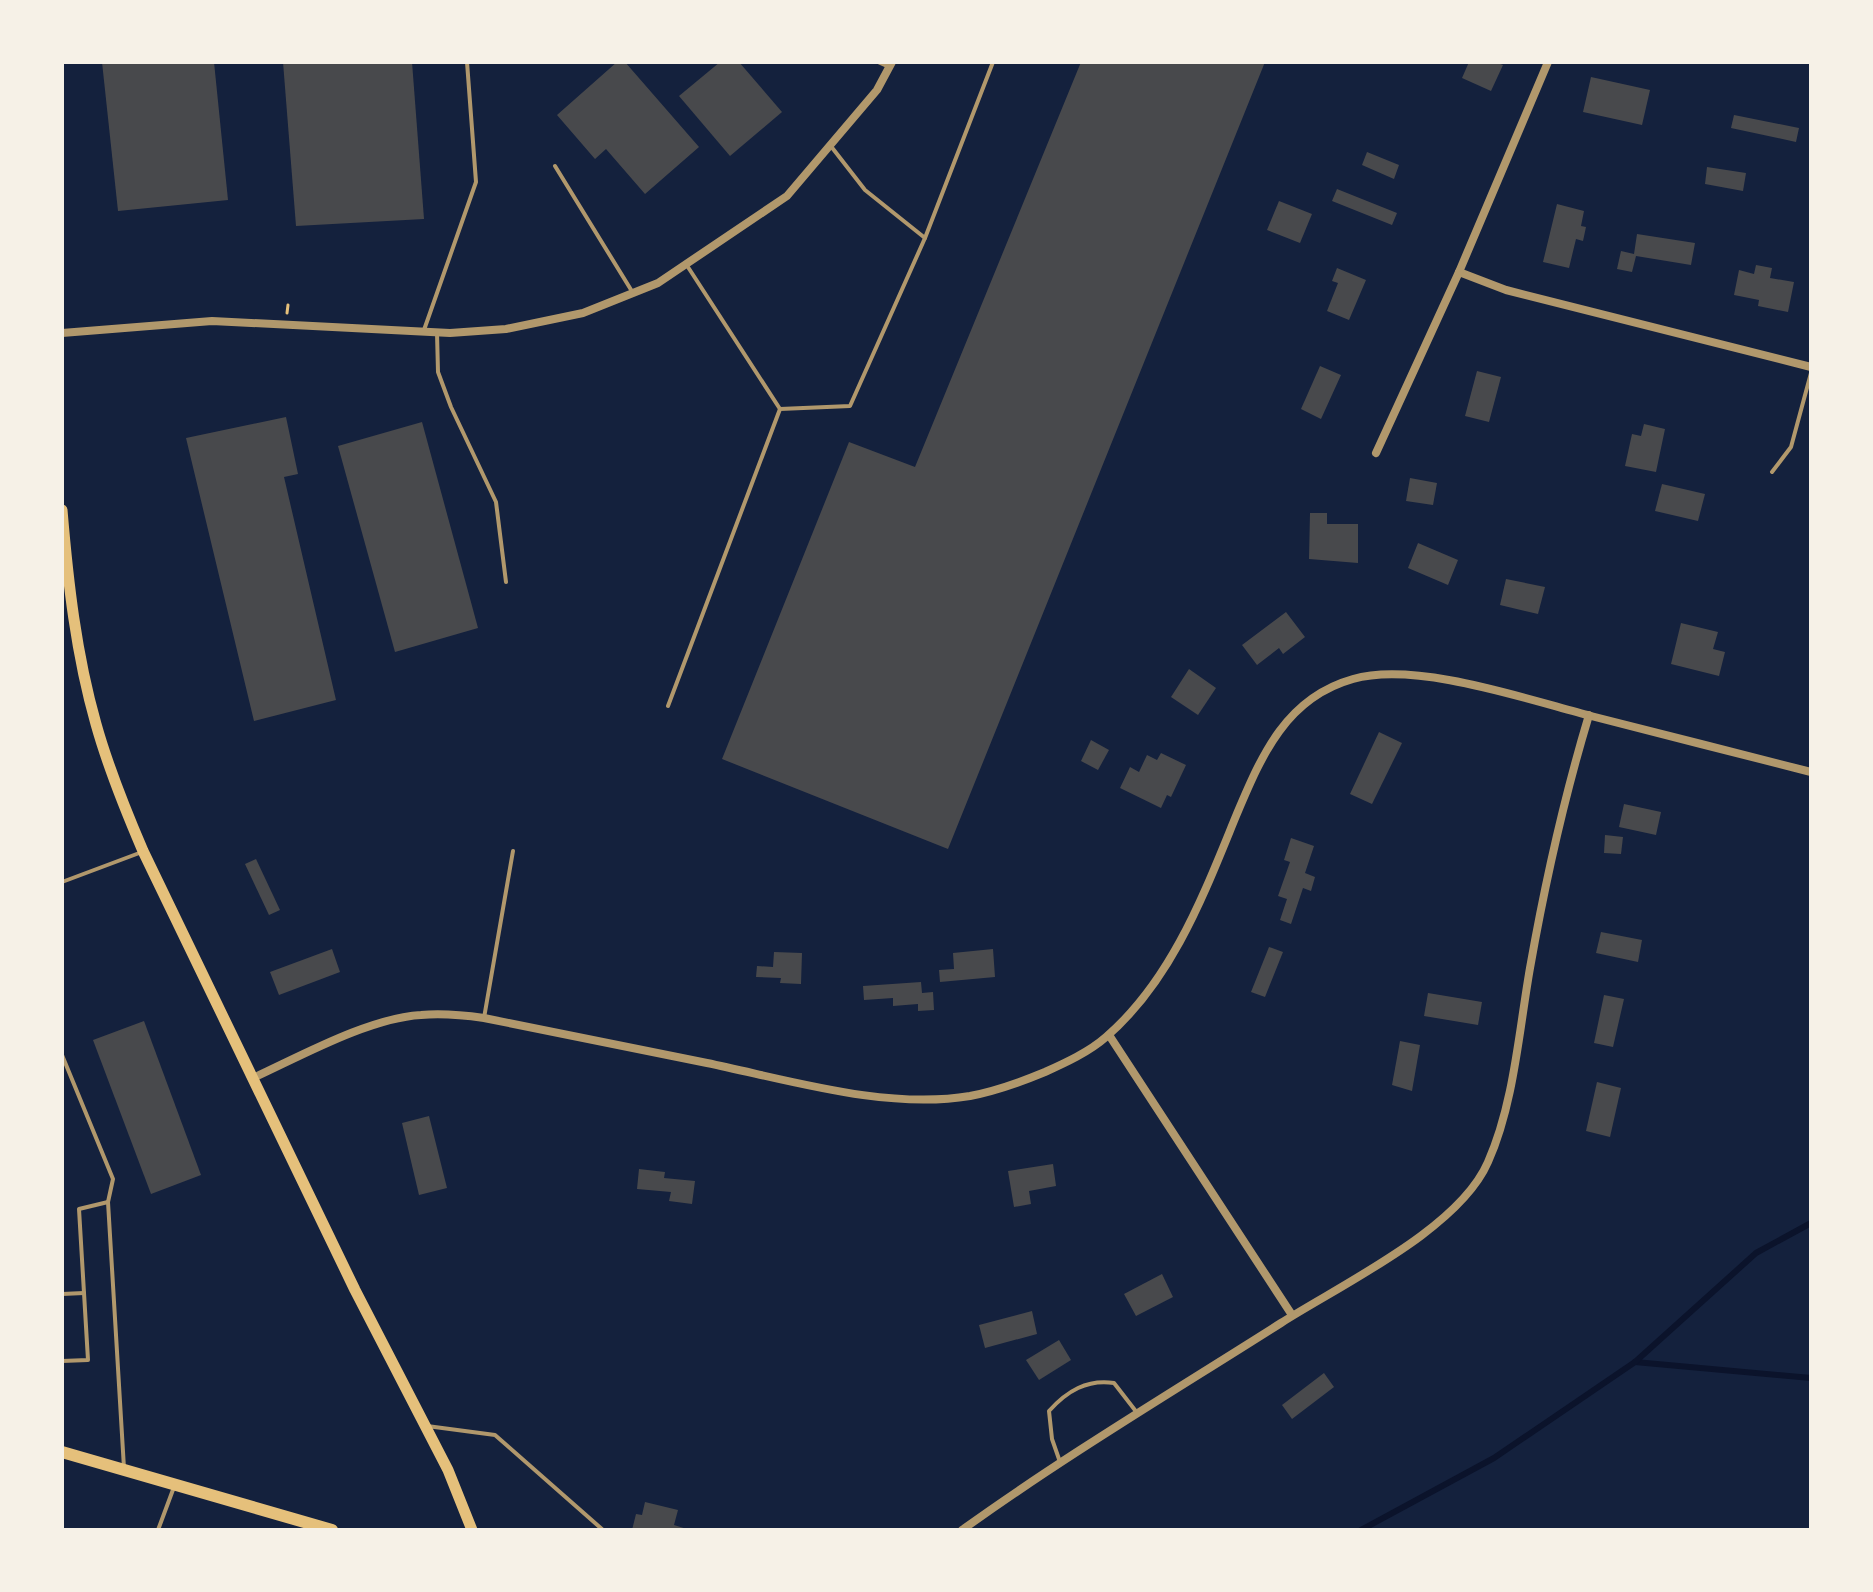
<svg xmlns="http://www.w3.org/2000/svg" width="1873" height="1592" font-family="Lato,sans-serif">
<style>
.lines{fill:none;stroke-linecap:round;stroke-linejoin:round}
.stream{stroke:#0b132b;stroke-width:6}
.building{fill:#48494c}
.path{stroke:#e5c07b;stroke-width:3}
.service{stroke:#b1986c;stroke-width:4}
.minor{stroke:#b1986c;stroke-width:8}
.secondary{stroke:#e5c07b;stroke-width:11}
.primary{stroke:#e5c07b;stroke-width:12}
</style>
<rect width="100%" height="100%" fill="#14213d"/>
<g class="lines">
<g class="stream">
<polyline points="1635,1362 1811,1378"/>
<polyline points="1361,1530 1494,1458 1635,1362 1756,1253 1811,1223"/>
</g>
</g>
<g class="building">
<polygon points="102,62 214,62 228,200 118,211"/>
<polygon points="283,62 412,62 424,219 296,226"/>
<polygon points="617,62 625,62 699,147 645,194 606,149 595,159 557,115"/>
<polygon points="720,62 739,62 782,112 730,156 679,96"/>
<polygon points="1081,62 1265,62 948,849 722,759 849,442 915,467"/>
<polygon points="1469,62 1495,62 1503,65 1491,91 1462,78"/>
<polygon points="1591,77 1650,90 1642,125 1583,112"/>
<polygon points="1734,115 1799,128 1796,142 1731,128"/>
<polygon points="1367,152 1399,165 1394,179 1362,165"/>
<polygon points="1707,167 1746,173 1743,191 1705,184"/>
<polygon points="1337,189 1397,213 1392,225 1332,201"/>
<polygon points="1279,201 1312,214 1300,243 1267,230"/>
<polygon points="1557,204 1584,211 1581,226 1586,227 1583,241 1576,239 1569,268 1543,262"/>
<polygon points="1637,234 1695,243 1691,265 1636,256 1632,272 1617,269 1621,251 1634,254"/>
<polygon points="1756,265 1772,268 1770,278 1794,282 1788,312 1758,306 1759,300 1734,295 1739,270 1754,274"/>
<polygon points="1337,268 1366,280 1349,320 1327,311 1338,283 1332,281"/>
<polygon points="1320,366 1341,375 1321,419 1301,409"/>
<polygon points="1477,371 1501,377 1489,422 1465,416"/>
<polygon points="286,417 298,474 284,477 336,700 254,721 186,438"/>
<polygon points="422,422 478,628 395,652 338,446"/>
<polygon points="1644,424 1665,429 1656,472 1625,466 1632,434 1641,436"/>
<polygon points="1410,478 1437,483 1433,505 1406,501"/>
<polygon points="1662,484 1705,494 1698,521 1655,511"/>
<polygon points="1310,513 1327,513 1327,524 1358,524 1358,563 1309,559"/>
<polygon points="1418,543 1458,560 1448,585 1408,568"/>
<polygon points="1506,579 1545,587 1538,614 1500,605"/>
<polygon points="1286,612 1305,637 1283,654 1279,648 1257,665 1242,645"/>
<polygon points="1681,623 1718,632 1713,649 1725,652 1719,676 1671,664"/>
<polygon points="1189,669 1216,688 1198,715 1171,697"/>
<polygon points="1379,732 1402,743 1372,804 1350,794"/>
<polygon points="1091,740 1109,750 1098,770 1081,761"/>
<polygon points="1161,753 1186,765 1171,797 1167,795 1161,808 1120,788 1130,767 1139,772 1147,755 1157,760"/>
<polygon points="1624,804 1661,812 1656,835 1619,827"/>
<polygon points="1605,835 1623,837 1621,854 1604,853"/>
<polygon points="1291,838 1314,846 1305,873 1315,877 1311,891 1303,888 1291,924 1280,920 1287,899 1278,896 1290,862 1284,860"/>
<polygon points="256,859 280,910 269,915 245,864"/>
<polygon points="1601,932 1642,940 1638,962 1596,953"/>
<polygon points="1269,947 1283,952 1265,997 1251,992"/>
<polygon points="332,949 340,972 279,995 270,972"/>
<polygon points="993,949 995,977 940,982 939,970 954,969 953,953"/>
<polygon points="774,952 802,953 801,984 780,983 781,978 756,977 757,966 773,967"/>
<polygon points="921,982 922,993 933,992 934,1010 918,1011 918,1004 893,1006 893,998 864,1000 863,986"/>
<polygon points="1428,993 1482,1002 1478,1025 1424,1016"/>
<polygon points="1604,995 1624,999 1613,1047 1594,1043"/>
<polygon points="144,1021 201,1175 151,1194 93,1040"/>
<polygon points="1400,1041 1420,1045 1412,1091 1392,1085"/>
<polygon points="1597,1082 1621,1088 1610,1137 1586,1131"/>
<polygon points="429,1116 447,1188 419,1195 402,1123"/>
<polygon points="1053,1164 1056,1186 1029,1191 1031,1204 1014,1207 1008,1171"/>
<polygon points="639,1169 665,1172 664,1178 695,1181 692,1204 669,1201 671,1192 637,1189"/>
<polygon points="1162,1274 1173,1297 1136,1316 1124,1294"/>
<polygon points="1032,1311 1037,1334 985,1348 979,1325"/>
<polygon points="1059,1340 1071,1360 1039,1380 1026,1360"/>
<polygon points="1324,1373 1334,1387 1292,1419 1282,1405"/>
<polygon points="645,1502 678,1510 674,1525 690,1530 632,1530 636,1514 642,1515"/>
</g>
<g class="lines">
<polyline class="path" points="287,313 288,305"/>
<g class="service">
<polyline points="878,62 887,66"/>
<polyline points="830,145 865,190 925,238"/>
<polyline points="555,166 633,293"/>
<polyline points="686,264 780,409"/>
<polyline points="424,330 476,182 467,62"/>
<polyline points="437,333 438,372 451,407 496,502 506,582"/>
<polyline points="1772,472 1791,447 1811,373"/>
<polyline points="668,706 780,409 850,406 925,238 993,62"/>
<polyline points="62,882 142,852"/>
<polyline points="484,1018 513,851"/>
<polyline points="62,1055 113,1179 108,1202 124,1468"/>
<polyline points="62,1294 84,1293"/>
<polyline points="62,1361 88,1360 79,1209 108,1202"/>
<polyline points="427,1426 495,1435 603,1530"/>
<path d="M1060,1462L1052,1439L1049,1411C1067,1391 1087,1379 1114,1383L1138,1414"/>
<polyline points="158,1530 174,1487"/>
</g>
<g class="minor">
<polyline points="1459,272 1506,290 1811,367"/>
<polyline points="62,333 212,321 450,333 506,329 583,313 658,283 787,196 877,90 892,62"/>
<polyline points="1376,453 1459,272 1548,62"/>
<polyline points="1109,1035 1292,1315"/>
<path d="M253,1078C301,1056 369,1018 421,1015C442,1013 463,1015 484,1018C558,1033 632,1048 707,1063C789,1080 886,1110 970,1096C996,1091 1021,1082 1045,1072C1065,1063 1089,1052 1106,1037C1172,980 1204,894 1236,816C1261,757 1285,698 1353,679C1416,661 1526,699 1591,716C1664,735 1738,753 1811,772"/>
<path d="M962,1530C1065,1456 1174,1391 1281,1323C1342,1284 1459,1229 1488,1162C1514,1104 1519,1030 1530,968C1545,883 1564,798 1589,715"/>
</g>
<path class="secondary" d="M62,510C68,582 76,654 96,724C108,767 125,809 143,851L355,1290L448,1470L472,1530"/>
<polyline class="primary" points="62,1452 332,1530"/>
</g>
<rect width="1873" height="1592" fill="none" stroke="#f6f1e7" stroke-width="128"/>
</svg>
